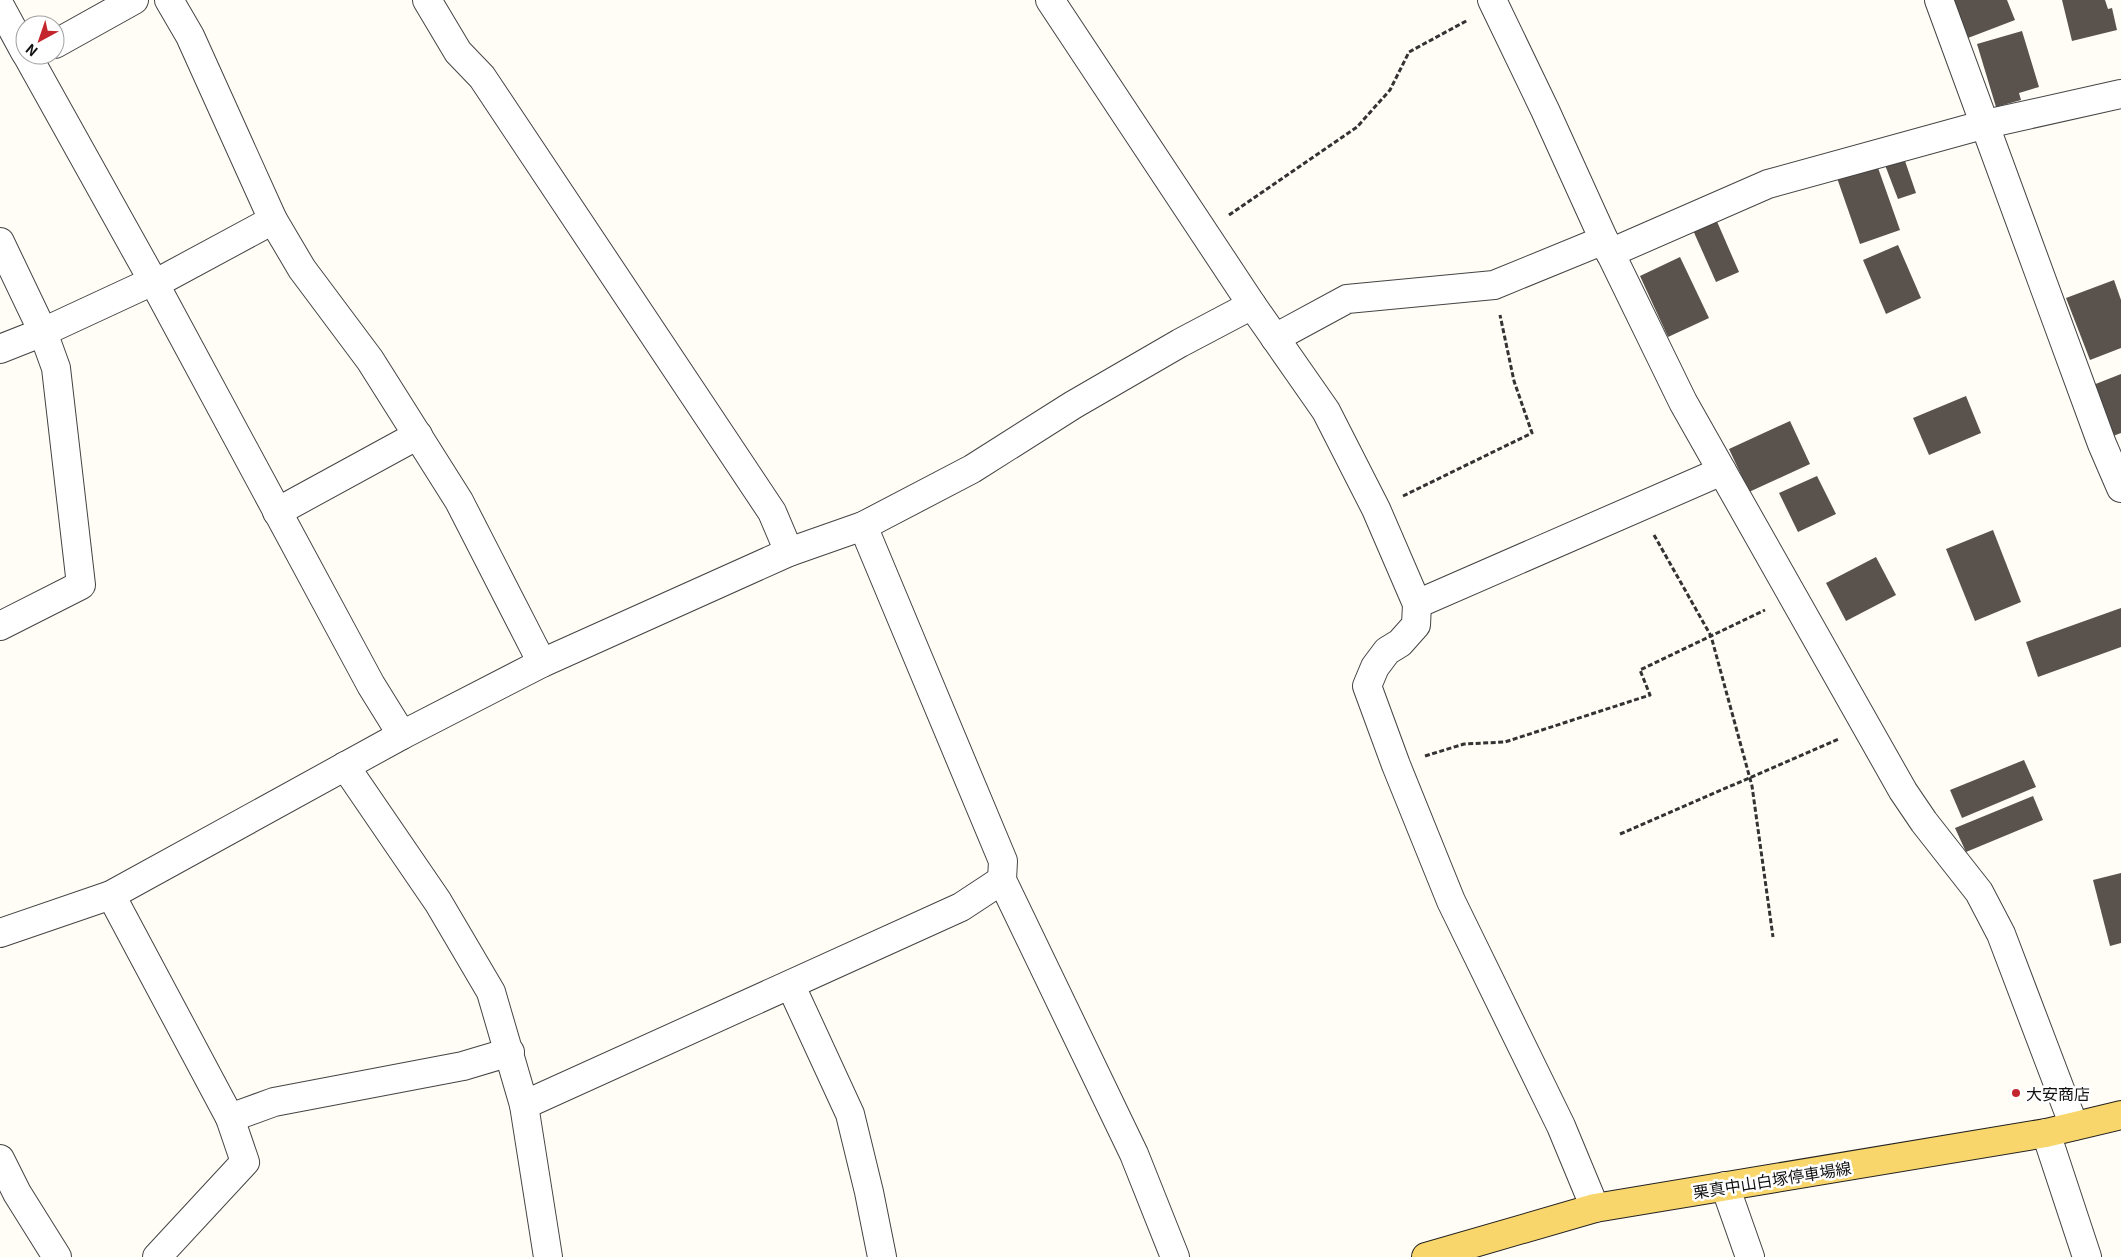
<svg xmlns="http://www.w3.org/2000/svg" width="2121" height="1257" font-family="Georgia,'Noto Sans JP',serif">
<style>
.building{fill:#5a524d}
.lines{fill:none;stroke-linecap:round;stroke-linejoin:round}
.minor-casing{stroke:#444;stroke-width:30}
.major-casing{stroke:#222;stroke-width:30}
.path{stroke:#333;stroke-width:3;stroke-dasharray:5 2.5;stroke-linecap:butt}
.minor{stroke:#fff;stroke-width:28}
.major{stroke:#f9d66b;stroke-width:28}
.poi-dot{fill:#c4262e;stroke:#fff;stroke-width:2}
.labels{text-anchor:middle;dominant-baseline:central;stroke-width:5;stroke-linejoin:round;paint-order:stroke}
.poi-label{font-size:16px;fill:#111;stroke:#fff;text-anchor:start}
.street-label{font-size:16px;fill:#111;stroke:#fff}
</style>
<rect width="100%" height="100%" fill="#fffdf5"/>
<g class="building">
<polygon points="1954,0 2007,0 2015,20 1968,38"/>
<polygon points="2062,0 2105,0 2108,9 2112,8 2117,30 2072,41"/>
<polygon points="2022,31 2039,87 2019,93 2021,100 1996,107 1977,44"/>
<polygon points="1904,158 1916,193 1898,199 1885,165"/>
<polygon points="1877,165 1900,230 1860,244 1837,178"/>
<polygon points="1715,217 1739,272 1716,282 1692,228"/>
<polygon points="1898,245 1921,298 1886,314 1863,260"/>
<polygon points="1680,257 1709,318 1668,337 1640,276"/>
<polygon points="2114,280 2121,300 2121,348 2090,360 2066,298"/>
<polygon points="2121,374 2121,433 2113,436 2093,385"/>
<polygon points="1966,396 1981,433 1929,455 1913,418"/>
<polygon points="1790,421 1810,464 1749,492 1729,449"/>
<polygon points="1817,476 1836,514 1798,532 1779,493"/>
<polygon points="1993,530 2021,602 1975,621 1946,549"/>
<polygon points="1876,557 1896,595 1846,621 1826,583"/>
<polygon points="2121,608 2121,647 2038,677 2026,642"/>
<polygon points="2024,760 2036,787 1962,818 1950,790"/>
<polygon points="2033,796 2043,820 1966,852 1955,828"/>
<polygon points="2121,873 2121,943 2110,946 2093,880"/>
</g>
<g class="lines">
<defs>
<g id="minor">
<polyline points="169,0 190,36 273,220 302,269 370,360 459,501 542,663"/>
<polyline points="427,0 458,52 482,77 772,512 789,552"/>
<polyline points="1050,0 1252,305 1326,411 1376,509 1417,604 1416,625 1400,643 1387,651 1375,667 1367,686 1396,765 1451,901 1561,1126 1595,1208"/>
<polyline points="1492,0 1545,110 1604,240"/>
<polyline points="1939,0 2102,444 2121,488"/>
<polyline points="0,6 25,52"/>
<polyline points="55,44 134,0"/>
<polyline points="27,55 158,290 371,685 402,735"/>
<polyline points="0,242 43,332 0,349"/>
<polyline points="1610,253 1768,184 1986,124 2121,94"/>
<polyline points="1275,338 1347,299 1494,285 1604,240 1683,402 1903,791 1924,822 1979,892 2001,934 2074,1126"/>
<polyline points="277,512 418,435"/>
<polyline points="863,526 1003,861 1002,880 1134,1154 1175,1257"/>
<polyline points="1417,604 1722,471"/>
<polyline points="0,626 81,585 56,368 43,332 153,281 160,281 273,220"/>
<polyline points="345,766 438,902 491,992 524,1105 548,1257"/>
<polyline points="111,895 230,1118 245,1162 157,1257"/>
<polyline points="0,933 111,895 402,735 542,663 789,552 863,526 972,469 1073,405 1180,343 1252,305"/>
<polyline points="791,986 850,1114 869,1192 882,1257"/>
<polyline points="524,1105 961,907 1002,880"/>
<polyline points="230,1118 274,1102 463,1066 510,1052"/>
<polyline points="2046,1133 2087,1257"/>
<polyline points="0,1159 17,1193 57,1257"/>
<polyline points="1725,1186 1750,1257"/>
</g>
<polyline id="major" points="1426,1257 1595,1208 2046,1133 2121,1115"/>
</defs>
<use href="#minor" class="minor-casing"/>
<use href="#major" class="major-casing"/>
<g class="path">
<polyline points="1229,215 1357,127 1390,90 1409,52 1468,20"/>
<polyline points="1403,496 1532,433 1514,381 1500,315"/>
<polyline points="1654,535 1711,636 1752,786 1773,937"/>
<polyline points="1425,756 1464,744 1505,742 1650,695 1640,670 1765,610"/>
<polyline points="1620,834 1839,739"/>
</g>
<use href="#minor" class="minor"/>
<use href="#major" class="major"/>
</g>
<circle class="poi-dot" cx="2016" cy="1093" r="5"/>
<g class="labels">
<g class="poi-label">
<text x="2026" y="1093">大安商店</text>
</g>
<g class="street-label">
<text transform="translate(1772 1179) rotate(-9)">栗真中山白塚停車場線</text>
</g>
</g>
<g transform="translate(40 40) rotate(220)"><circle r="24" fill="#ffffff" stroke="#a0a0a0"/>
<path d="M0-4L9 19L0 12L-9 19Z" fill="#c4262e"/>
<text y="-8" font-size="14" font-weight="bold" text-anchor="middle" fill="#111111">N</text>
</g>
</svg>
